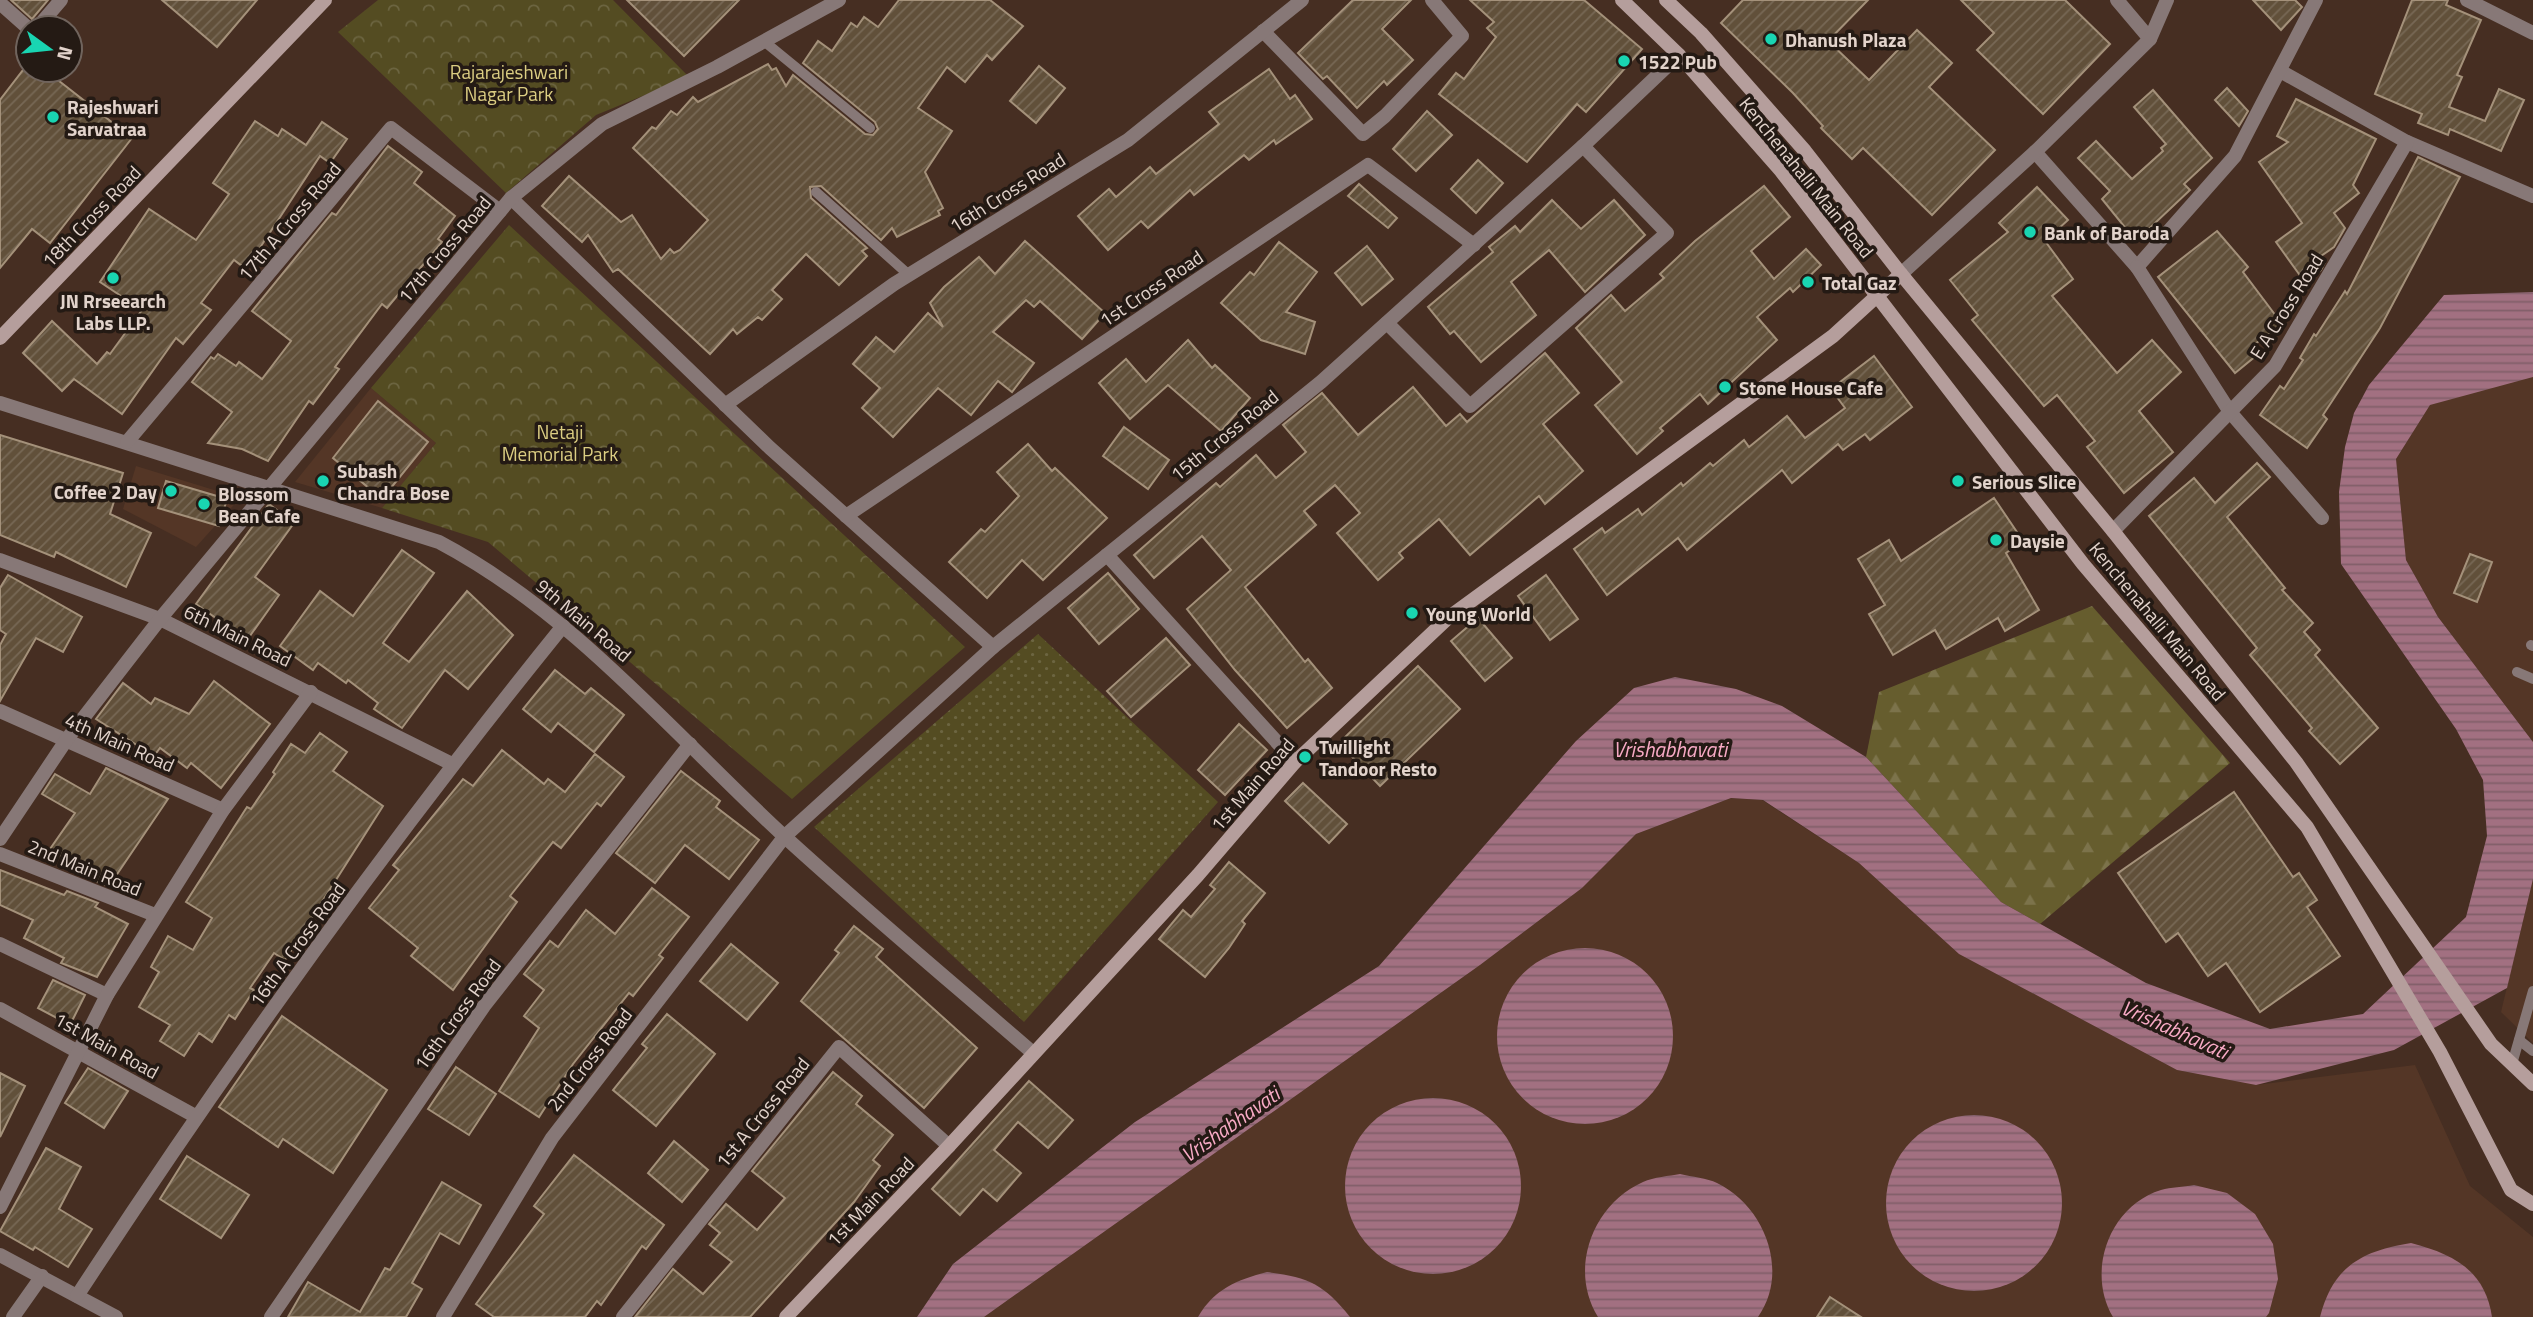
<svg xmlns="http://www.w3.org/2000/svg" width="2533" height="1317" font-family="'Titillium Web',sans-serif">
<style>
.built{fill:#543626}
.grass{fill:url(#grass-dots)}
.forest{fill:url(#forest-firs)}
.park{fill:url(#park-crowns)}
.water{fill:url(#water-rules)}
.building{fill:url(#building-hatch);stroke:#a4917a;stroke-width:2}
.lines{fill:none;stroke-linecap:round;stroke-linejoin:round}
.lane{stroke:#877877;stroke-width:10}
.street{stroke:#877877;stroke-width:14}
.secondary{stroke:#b59e9c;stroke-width:14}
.poi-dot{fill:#19d5b2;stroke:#241a14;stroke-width:2.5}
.labels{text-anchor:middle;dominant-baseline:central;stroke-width:7;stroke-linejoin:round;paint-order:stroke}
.poi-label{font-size:19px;font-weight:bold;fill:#e2d3cb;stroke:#241a14;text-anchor:start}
.park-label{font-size:19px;fill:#dbcd82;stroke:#241a14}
.street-label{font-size:19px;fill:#e2d3cb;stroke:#241a14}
.water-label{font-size:21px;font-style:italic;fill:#f8aac5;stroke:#241a14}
</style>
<defs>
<pattern id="grass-dots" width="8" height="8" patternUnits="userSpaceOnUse" patternTransform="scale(1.75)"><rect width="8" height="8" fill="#544c22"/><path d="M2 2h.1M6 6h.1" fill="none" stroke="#6c6541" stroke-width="1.8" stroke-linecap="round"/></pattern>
<pattern id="forest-firs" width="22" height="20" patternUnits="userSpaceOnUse" patternTransform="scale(1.75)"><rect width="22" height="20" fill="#665d2e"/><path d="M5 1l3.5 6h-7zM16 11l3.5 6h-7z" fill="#7c734b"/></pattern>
<pattern id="park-crowns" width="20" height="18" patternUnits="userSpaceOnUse" patternTransform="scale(1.75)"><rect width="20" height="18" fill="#544c22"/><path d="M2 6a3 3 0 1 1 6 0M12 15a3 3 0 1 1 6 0" fill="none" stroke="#6c6541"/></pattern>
<pattern id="water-rules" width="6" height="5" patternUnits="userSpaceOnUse" patternTransform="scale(1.75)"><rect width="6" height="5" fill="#a27081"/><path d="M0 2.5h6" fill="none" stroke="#815f69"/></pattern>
<pattern id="building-hatch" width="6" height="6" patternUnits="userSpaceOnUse" patternTransform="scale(1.75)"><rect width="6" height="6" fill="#61503a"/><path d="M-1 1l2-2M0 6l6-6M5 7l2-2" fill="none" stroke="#776855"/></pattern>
</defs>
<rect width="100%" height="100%" fill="#462e22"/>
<g class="built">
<polygon points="2529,376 2533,377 2533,742 2438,617 2406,560 2396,459 2430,405"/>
<polygon points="371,388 436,443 382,508 295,482"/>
<polygon points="136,466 240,498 196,547 123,509"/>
<polygon points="1731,798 1762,800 1859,863 1959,954 2177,1070 2256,1085 2415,1065 2470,1186 2533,1237 2533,1317 984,1317 1480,965 1582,888 1636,834"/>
<polygon points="2533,879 2533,1043 2501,1012"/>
</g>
<polygon class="grass" points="1038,634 1218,802 1024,1022 814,827"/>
<polygon class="forest" points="2092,606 2230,763 2040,924 2001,902 1866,757 1879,692"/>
<g class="park">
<polygon points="378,0 613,0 689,77 596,115 506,193 338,32"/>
<polygon points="509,225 965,647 792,799 488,542 382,508 436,443 371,388"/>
</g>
<g class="water">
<polygon points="2533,292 2533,377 2430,405 2396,459 2406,560 2438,617 2533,742 2533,879 2507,988 2394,1050 2256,1085 2177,1070 1959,954 1859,863 1763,800 1731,798 1636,834 1582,888 1480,965 984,1317 917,1317 953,1264 1135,1122 1379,966 1576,741 1634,688 1675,677 1736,689 1782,706 1866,757 2001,902 2146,983 2270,1029 2363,1014 2466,917 2487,836 2483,780 2456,729 2341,564 2339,492 2345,447 2354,413 2369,385 2444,295"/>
<circle cx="1585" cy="1036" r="88"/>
<circle cx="1433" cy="1186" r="88"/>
<circle cx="1974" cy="1203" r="88"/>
<path d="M1680,1174C1692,1177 1707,1178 1717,1183C1765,1206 1790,1272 1758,1317H1598C1568,1269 1593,1204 1643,1182C1654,1177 1669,1176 1680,1174Z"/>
<path d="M2194,1185L2227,1193L2255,1214L2273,1244L2278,1279L2269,1313L2266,1317H2113C2086,1272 2109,1206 2161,1190C2171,1187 2183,1187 2194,1185Z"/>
<path d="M2411,1243C2453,1254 2485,1270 2492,1317H2320C2333,1266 2362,1251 2411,1243Z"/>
<path d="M1267,1272C1308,1277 1324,1284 1350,1317H1198C1214,1289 1237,1280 1267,1272Z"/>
</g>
<g class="building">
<polygon points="11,0 48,0 32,19"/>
<polygon points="162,0 257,0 217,47"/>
<polygon points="627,0 739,0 684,56"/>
<polygon points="899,0 990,0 1023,26 992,60 987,55 965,82 947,67 918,108 952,131 925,172 943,208 938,211 940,215 897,237 892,228 881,240 821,186 810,187 811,198 867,248 862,251 867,256 839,285 806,254 772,290 782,299 762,320 758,317 737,334 733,329 710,354 618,269 613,272 588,235 582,242 542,206 569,176 621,222 632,215 661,259 670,249 674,253 680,250 708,220 633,148 652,127 656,129 671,111 677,115 693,97 698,102 768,64 772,70 776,68 786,86 793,75 865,134 873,135 878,129 875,122 803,63 818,41 832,51 851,23 857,27 864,17 878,27"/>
<polygon points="1353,0 1411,0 1382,29 1413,60 1387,85 1384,81 1357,108 1327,76 1323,79 1298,53"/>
<polygon points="1470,0 1584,0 1642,49 1586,112 1577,104 1527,162 1439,94 1456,73 1464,79 1496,37 1487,28 1494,22"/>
<polygon points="1743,0 1868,0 1828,41 1869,80 1917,30 1952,63 1929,87 1995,150 1932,215 1863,148 1852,159 1821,128 1823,126 1793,93 1721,23"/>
<polygon points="1961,0 2065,0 2110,44 2043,114 1977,50 1994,33"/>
<polygon points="2253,0 2295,0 2302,7 2281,30"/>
<polygon points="2412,0 2448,0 2446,5 2481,20 2457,75 2462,77 2449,107 2485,121 2499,89 2524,100 2501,151 2450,129 2448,135 2418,123 2422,114 2375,94"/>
<polygon points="1039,66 1065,88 1036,123 1010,101"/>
<polygon points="1269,69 1290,99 1295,95 1312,119 1276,144 1274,140 1249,160 1244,155 1194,195 1190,190 1148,228 1141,221 1108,250 1078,216 1109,189 1116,197 1150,167 1156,174 1219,124 1209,112"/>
<polygon points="23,70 45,70 132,138 50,243 32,229 0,268 0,100"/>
<polygon points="2227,88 2248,111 2239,126 2215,100"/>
<polygon points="2153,90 2212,158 2184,184 2190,190 2136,241 2102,199 2110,191 2078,158 2096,141 2132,179 2163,151 2161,148 2166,144 2134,107"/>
<polygon points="2296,99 2376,139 2353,185 2359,193 2334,213 2345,228 2334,247 2321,256 2325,262 2321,270 2304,281 2276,242 2302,223 2259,162 2288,142 2277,136"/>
<polygon points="1427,111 1452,135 1416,171 1393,149"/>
<polygon points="255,121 278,136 282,129 306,145 322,122 347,139 330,163 320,156 246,269 234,260 201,303 211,310 183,344 176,338 122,414 74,379 62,391 23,353 52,321 97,364 107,352 110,354 142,310 100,282 149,209 196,240 229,194 213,183"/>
<polygon points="388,146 422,172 414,183 455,216 438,239 442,242 387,308 382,304 335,367 339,369 313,404 309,401 268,461 242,449 208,443 232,412 192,382 211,357 214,359 218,354 236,366 239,362 262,379 291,341 252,311 332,213 336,215"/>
<polygon points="2418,157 2460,177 2380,328 2323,415 2327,419 2307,448 2260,415 2280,386 2284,389 2303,360 2300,358 2314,334 2316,336 2345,291 2347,294"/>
<polygon points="1478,160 1503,183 1476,213 1451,189"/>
<polygon points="1359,184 1397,218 1388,228 1348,196"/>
<polygon points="1764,186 1790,217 1751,251 1774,279 1806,249 1821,265 1793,292 1790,288 1757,317 1777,340 1708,404 1700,394 1660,428 1663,431 1637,454 1595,405 1622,382 1576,328 1611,295 1625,311 1664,278 1660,274 1695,241"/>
<polygon points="2037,187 2068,220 2045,241 2073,279 2052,296 2117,373 2152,340 2181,372 2139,411 2173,452 2124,493 2087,447 2095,441 2057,395 2044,406 1972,320 1978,315 1950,280 2008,232 1999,223"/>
<polygon points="1552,200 1581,229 1614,200 1645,235 1585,292 1549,250 1511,282 1536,315 1481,362 1454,331 1450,334 1428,307 1493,252 1489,247 1515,226 1520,232"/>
<polygon points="2217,231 2248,267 2243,272 2282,324 2251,347 2257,355 2235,373 2158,277"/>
<polygon points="1025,241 1105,313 1082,339 1040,301 1034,307 1026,300 993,332 1034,363 1012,392 998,381 971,415 938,388 893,437 862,408 880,388 853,364 876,337 894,352 928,313 943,327 930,303 944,287 979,257 995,274"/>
<polygon points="1279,242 1317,272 1286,312 1315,322 1305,354 1261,340 1221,303 1250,272 1254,275"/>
<polygon points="1367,246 1393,279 1362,305 1335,273"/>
<polygon points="1188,340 1212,368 1215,365 1250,398 1221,431 1168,385 1130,419 1099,383 1126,359 1146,382"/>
<polygon points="1545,353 1579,393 1543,424 1583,471 1545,504 1539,496 1470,555 1439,519 1399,553 1403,558 1378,580 1337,533 1360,513 1335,485 1304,511 1316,525 1245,587 1305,662 1308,659 1332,688 1287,728 1235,670 1187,609 1231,570 1202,536 1154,578 1134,555 1216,483 1220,487 1256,455 1276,478 1306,452 1283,425 1322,393 1358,435 1413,387 1446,426 1460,414 1467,422"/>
<polygon points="1874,356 1912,407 1870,440 1865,434 1843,450 1838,444 1792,483 1782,470 1687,550 1678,538 1607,595 1574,549 1602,528 1605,533 1638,509 1642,515 1681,483 1683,486 1710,463 1713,466 1744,440 1749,447 1787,416 1805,438 1845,408 1831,389"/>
<polygon points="378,401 428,442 382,499 333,458"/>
<polygon points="1124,427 1169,460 1148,489 1103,456"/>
<polygon points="0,435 123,473 110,514 151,533 126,587 56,552 54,557 0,535"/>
<polygon points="1028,444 1052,471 1055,468 1107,518 1043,580 1022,560 987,598 949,562 981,529 985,532 1019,496 997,472"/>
<polygon points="2257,463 2270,477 2227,517 2285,588 2282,590 2313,623 2304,632 2320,650 2315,655 2378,728 2340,764 2309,731 2312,728 2250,655 2257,648 2149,516 2194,478 2215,503"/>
<polygon points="166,481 227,499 219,526 158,508"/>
<polygon points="1994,498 2023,541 2006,553 2039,610 2005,631 1998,618 1946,649 1935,630 1893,655 1869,614 1885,605 1858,559 1889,540 1901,561"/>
<polygon points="269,504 294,523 255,577 279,595 247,640 196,604"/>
<polygon points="402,550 434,573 383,643 409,662 467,591 513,635 468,689 445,670 402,728 374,709 378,703 348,680 346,683 318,663 313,670 280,646 320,591 353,616"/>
<polygon points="2470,554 2492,562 2477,602 2454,593"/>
<polygon points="1108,573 1139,609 1099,644 1068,608"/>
<polygon points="8,575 82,617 63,652 36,638 0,701 0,645 6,634 0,630 0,588"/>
<polygon points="1546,575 1578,619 1550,640 1518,596"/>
<polygon points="1478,618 1512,658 1485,681 1451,641"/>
<polygon points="1166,638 1190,665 1131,717 1107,691"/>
<polygon points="1418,666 1460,709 1380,786 1339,743"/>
<polygon points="555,670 585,694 591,688 624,715 594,752 558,723 551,732 523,709"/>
<polygon points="214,681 270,724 221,788 191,763 187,768 160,748 154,756 96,719 123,683 151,704 155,698 189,714"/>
<polygon points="1239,724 1267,750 1225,795 1198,770"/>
<polygon points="320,733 347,752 333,771 383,806 285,960 274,953 250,988 254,990 235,1019 229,1015 212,1042 199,1033 184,1056 160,1041 170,1025 139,1007 159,972 151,967 168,936 193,950 212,918 186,902 247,807 251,809 275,774 273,772 291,744 305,753"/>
<polygon points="502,750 544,784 548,779 565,792 595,754 624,777 601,806 597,803 561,848 553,842 510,896 517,902 453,990 411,956 418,948 369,908 399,870 393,865 463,779 473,786"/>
<polygon points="106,768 168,799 109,886 75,873 78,869 50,849 75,813 42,794 55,774 90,794"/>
<polygon points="681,771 720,801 716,807 759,840 729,879 685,845 655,883 616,853"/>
<polygon points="1303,783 1347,824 1329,843 1285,801"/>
<polygon points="2234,792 2293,877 2299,873 2317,900 2307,907 2340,956 2260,1012 2226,963 2208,976 2178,933 2166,942 2118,873"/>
<polygon points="1229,862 1265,893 1242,921 1245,924 1229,948 1205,977 1159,939 1183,910 1191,917 1215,889 1210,885"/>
<polygon points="0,870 64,895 67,891 98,903 95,907 128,924 97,977 61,963 64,958 24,938 33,920 0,905"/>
<polygon points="652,888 689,917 659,955 663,958 633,996 629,993 573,1064 539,1117 499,1091 539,1028 524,1016 544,990 524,974 550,941 558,947 586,910 615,934"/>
<polygon points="854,926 883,949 876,957 977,1048 924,1108 801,1001 839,953 835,950"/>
<polygon points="731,944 778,983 747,1020 700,981"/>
<polygon points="53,980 85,995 70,1025 38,1008"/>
<polygon points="667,1014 715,1054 656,1126 613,1090 647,1048 642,1044"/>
<polygon points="282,1016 387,1090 333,1173 283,1139 278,1147 219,1107"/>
<polygon points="456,1067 496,1094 469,1135 428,1109"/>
<polygon points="88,1068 128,1091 104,1128 65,1103"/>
<polygon points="833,1072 862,1096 856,1104 893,1135 873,1160 880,1166 854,1202 750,1317 635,1317 673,1269 703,1294 732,1262 710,1245 720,1233 709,1224 726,1204 757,1230 785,1198 752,1171"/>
<polygon points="0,1073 25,1086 0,1137"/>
<polygon points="1029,1081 1073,1120 1048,1148 1018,1122 994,1150 1021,1173 997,1201 983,1189 960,1215 932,1189"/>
<polygon points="674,1141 708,1170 682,1202 648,1173"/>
<polygon points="46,1148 81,1167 59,1209 92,1229 68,1267 35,1247 33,1250 0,1231"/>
<polygon points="574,1155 664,1225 646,1249 642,1246 601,1305 597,1301 585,1317 494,1317 476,1304 544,1214 534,1206"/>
<polygon points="187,1156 249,1195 221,1238 160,1199"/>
<polygon points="442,1182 481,1205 459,1244 440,1233 412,1283 422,1289 406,1317 288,1317 308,1282 360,1312 385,1268 390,1270"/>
<polygon points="1830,1297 1861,1317 1817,1317"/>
</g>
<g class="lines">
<g class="lane">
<polyline points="765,42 870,128"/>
<polyline points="816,192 909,275"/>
<polyline points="2531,645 2533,646"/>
<polyline points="2517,672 2533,679"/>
<polyline points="2519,1040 2533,1051"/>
<polyline points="2512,1064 2533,991"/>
</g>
<g class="street">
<polyline points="2117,0 2150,39"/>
<polyline points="2467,0 2533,33"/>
<polyline points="0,3 28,28"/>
<polyline points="37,28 61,0"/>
<polyline points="1263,31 1363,134 1385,116 1462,36 1432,0"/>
<polyline points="2280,71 2407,142 2533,196"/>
<polyline points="2035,152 2137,267 2235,156 2316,0"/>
<polyline points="511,198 770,448 993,647"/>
<polyline points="2137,267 2230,412 2322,518"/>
<polyline points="1901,274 2035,152 2150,39 2167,0"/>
<polyline points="1387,323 1470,406 1667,233 1583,146"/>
<path d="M0,403L439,542C575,614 673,734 785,837C866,911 950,981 1033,1053"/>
<polyline points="725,405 894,284 1128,140 1302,0"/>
<polyline points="127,442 391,128 500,211"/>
<polyline points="846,516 1368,165 1474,245"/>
<polyline points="2113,531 2275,366 2407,142"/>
<polyline points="1107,555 1295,762"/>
<polyline points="0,560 160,619 452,764"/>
<polyline points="0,711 223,810"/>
<polyline points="0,839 67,739 160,619 511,198 602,124 717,67 839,0"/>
<polyline points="0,854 155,915"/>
<polyline points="0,944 107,995"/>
<polyline points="0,1009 195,1116"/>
<polyline points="0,1207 107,995 223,810 311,692"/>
<polyline points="0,1255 116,1317"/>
<path d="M77,1296C228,1065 389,841 563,626"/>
<polyline points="13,1317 42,1276"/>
<polyline points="271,1317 484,1006 690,744"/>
<polyline points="443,1317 552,1138 785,836 993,647 1321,382 1583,146 1679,55"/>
<polyline points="623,1317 839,1047 949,1146"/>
</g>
<g class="secondary">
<polyline points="1622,0 1679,55 1781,171 2083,564 2307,827 2440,1052 2511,1190 2533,1204"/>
<polyline points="1666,0 1701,33 1805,151 1901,274 2113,531 2296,762 2491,1044 2533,1084"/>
<polyline points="0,338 325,0"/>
<polyline points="786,1317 949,1146 1198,875 1295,762 1448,618 1833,336 1901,274"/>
</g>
</g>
<g class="poi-dot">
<circle cx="1771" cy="39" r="7"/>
<circle cx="1624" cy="61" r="7"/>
<circle cx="53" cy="117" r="7"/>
<circle cx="2030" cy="232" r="7"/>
<circle cx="113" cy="278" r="7"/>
<circle cx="1808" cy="282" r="7"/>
<circle cx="1725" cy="387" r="7"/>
<circle cx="323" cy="481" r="7"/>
<circle cx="1958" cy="481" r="7"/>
<circle cx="171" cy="491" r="7"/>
<circle cx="204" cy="504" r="7"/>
<circle cx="1996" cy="540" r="7"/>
<circle cx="1412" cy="613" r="7"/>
<circle cx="1305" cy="757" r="7"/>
</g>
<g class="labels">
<g class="poi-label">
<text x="1785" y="39">Dhanush Plaza</text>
<text x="1638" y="61">1522 Pub</text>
<text x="67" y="106">Rajeshwari<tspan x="67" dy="22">Sarvatraa</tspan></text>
<text x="2044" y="232">Bank of Baroda</text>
<text x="1822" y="282">Total Gaz</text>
<text x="113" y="300" text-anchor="middle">JN Rrseearch<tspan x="113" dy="22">Labs LLP.</tspan></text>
<text x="1739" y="387">Stone House Cafe</text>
<text x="337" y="470">Subash<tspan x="337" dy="22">Chandra Bose</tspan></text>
<text x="1972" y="481">Serious Slice</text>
<text x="157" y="491" text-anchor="end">Coffee 2 Day</text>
<text x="218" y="493">Blossom<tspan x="218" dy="22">Bean Cafe</tspan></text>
<text x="2010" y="540">Daysie</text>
<text x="1426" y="613">Young World</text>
<text x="1319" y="746">Twillight<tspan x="1319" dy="22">Tandoor Resto</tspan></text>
</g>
<g class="park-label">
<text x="509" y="71">Rajarajeshwari<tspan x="509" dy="22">Nagar Park</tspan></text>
<text x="560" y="431">Netaji<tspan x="560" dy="22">Memorial Park</tspan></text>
</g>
<g class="street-label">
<text transform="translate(1807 177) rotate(51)">Kenchenahalli Main Road</text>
<text transform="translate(1007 192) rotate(-32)">16th Cross Road</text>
<text transform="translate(91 216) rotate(-46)">18th Cross Road</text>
<text transform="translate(289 221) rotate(-50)">17th A Cross Road</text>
<text transform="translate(444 249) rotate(-50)">17th Cross Road</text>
<text transform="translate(1151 288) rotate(-34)">1st Cross Road</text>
<text transform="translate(2286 306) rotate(-58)">E A Cross Road</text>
<text transform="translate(1224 435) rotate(-39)">15th Cross Road</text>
<text transform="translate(584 620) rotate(40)">9th Main Road</text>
<text transform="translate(2158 621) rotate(50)">Kenchenahalli Main Road</text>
<text transform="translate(238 635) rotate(26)">6th Main Road</text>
<text transform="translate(120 742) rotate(24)">4th Main Road</text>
<text transform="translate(1252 784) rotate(-49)">1st Main Road</text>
<text transform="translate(85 867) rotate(22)">2nd Main Road</text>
<text transform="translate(297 944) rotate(-54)">16th A Cross Road</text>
<text transform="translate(457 1014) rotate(-54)">16th Cross Road</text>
<text transform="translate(107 1045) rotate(29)">1st Main Road</text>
<text transform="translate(589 1059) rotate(-52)">2nd Cross Road</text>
<text transform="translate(762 1112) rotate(-51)">1st A Cross Road</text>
<text transform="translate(870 1201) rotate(-46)">1st Main Road</text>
</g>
<g class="water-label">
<text x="1670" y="749">Vrishabhavati</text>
<text transform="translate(2175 1029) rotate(24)">Vrishabhavati</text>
<text transform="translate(1230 1124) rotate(-35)">Vrishabhavati</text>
</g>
</g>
<g transform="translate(49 49) rotate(105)"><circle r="33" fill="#241a14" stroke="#70645d" stroke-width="2"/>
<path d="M0-5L12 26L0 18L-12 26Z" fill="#19d5b2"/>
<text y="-10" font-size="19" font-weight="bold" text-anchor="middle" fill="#e2d3cb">N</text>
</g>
</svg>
